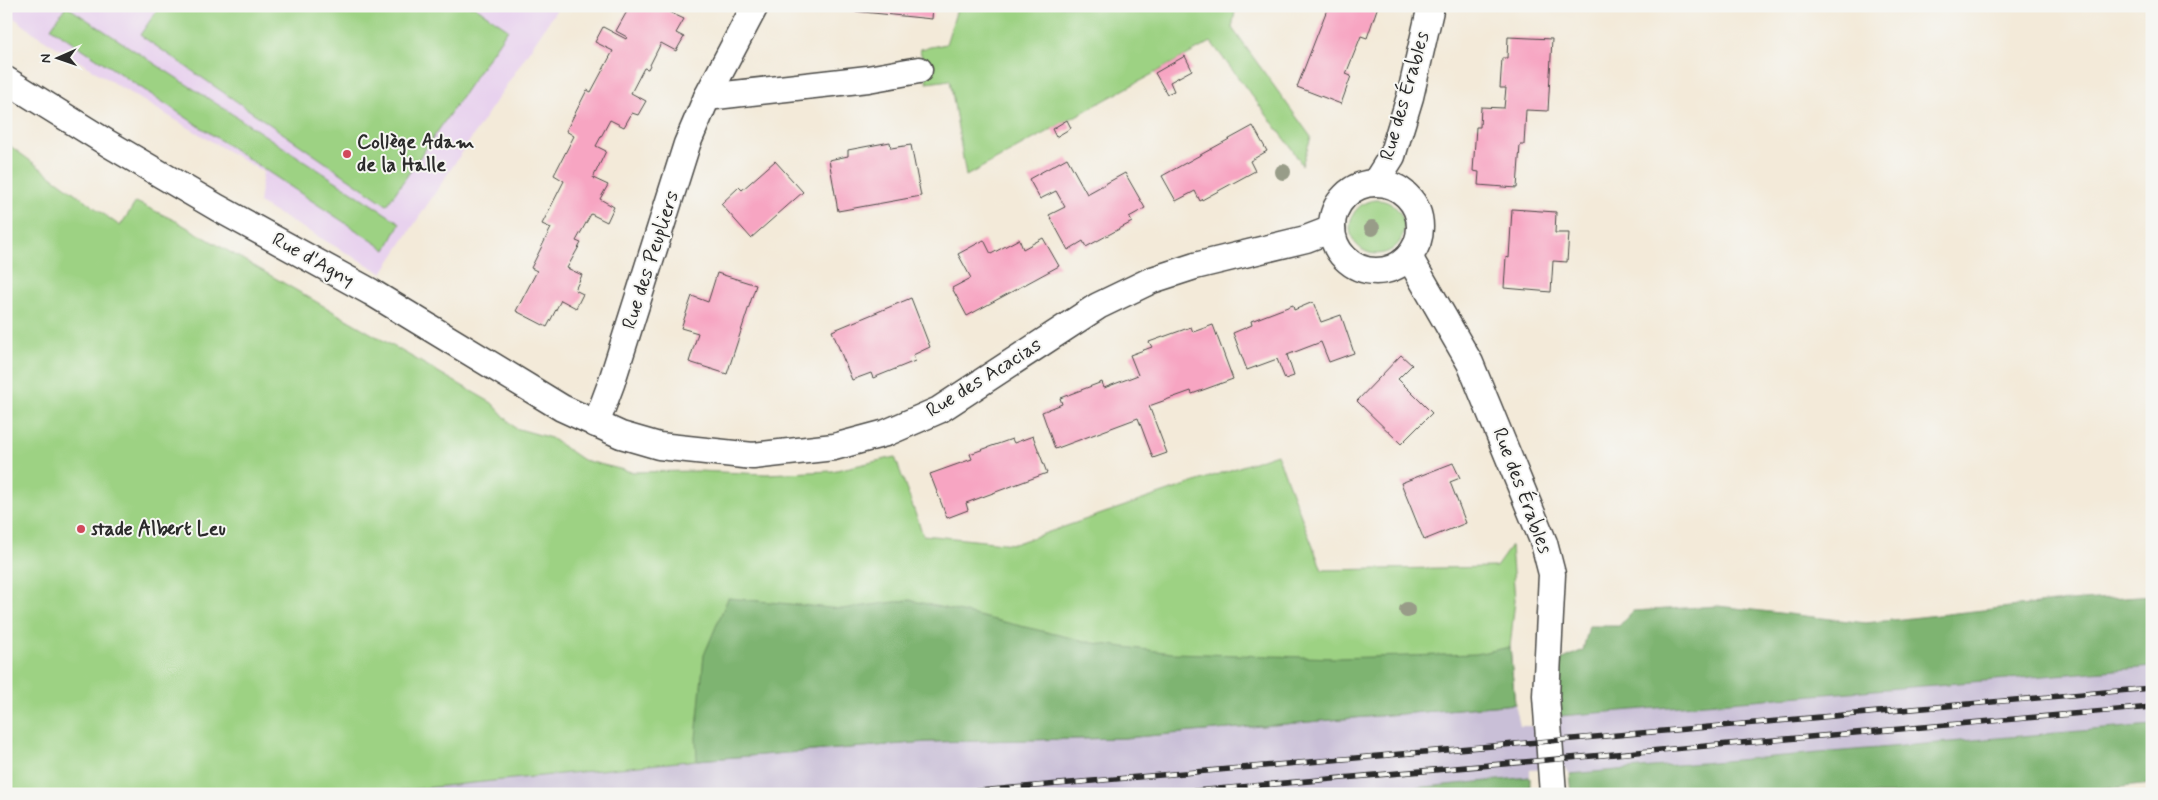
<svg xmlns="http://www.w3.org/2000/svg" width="2158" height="800" font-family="Mynerve,sans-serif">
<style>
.built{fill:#e8d2ee}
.industrial{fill:#c9bfd7}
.green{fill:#9dd283;stroke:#647e57}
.forest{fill:#7eb471;stroke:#54704e}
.building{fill:#f7a5c2}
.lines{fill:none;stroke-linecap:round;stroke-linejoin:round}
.street-casing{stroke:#494845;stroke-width:29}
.street{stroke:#fff;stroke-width:26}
.rail-casing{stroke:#2b2b2b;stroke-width:5.5}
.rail{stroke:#f6f6f2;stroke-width:4;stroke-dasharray:11;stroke-linecap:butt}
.tree{fill:#989c88}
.poi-dot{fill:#d1495b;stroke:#f6f6f2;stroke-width:2}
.labels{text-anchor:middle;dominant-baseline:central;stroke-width:4;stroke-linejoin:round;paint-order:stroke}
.street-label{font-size:20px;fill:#2b2b2b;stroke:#f6f6f2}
.poi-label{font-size:20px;font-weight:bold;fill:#2b2b2b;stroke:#f6f6f2;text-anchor:start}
</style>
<rect width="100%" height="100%" fill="#f6f6f2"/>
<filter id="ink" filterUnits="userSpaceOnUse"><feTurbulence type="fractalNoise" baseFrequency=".02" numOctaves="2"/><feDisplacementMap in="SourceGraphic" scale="10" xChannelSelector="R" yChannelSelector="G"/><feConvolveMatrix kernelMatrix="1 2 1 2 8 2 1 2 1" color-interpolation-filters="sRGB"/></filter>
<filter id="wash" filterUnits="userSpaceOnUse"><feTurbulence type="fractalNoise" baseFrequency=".0096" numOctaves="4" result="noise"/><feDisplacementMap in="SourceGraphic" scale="20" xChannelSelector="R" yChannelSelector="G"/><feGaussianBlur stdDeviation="1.12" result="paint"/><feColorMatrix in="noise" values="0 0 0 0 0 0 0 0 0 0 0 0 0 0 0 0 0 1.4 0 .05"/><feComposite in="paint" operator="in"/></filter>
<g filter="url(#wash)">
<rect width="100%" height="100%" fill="#f3ead9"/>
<polygon class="built" points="6,6 559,6 382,273 259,203 263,172 120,87 37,35 6,12"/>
<polygon class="industrial" points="2152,667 2152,725 1570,774 1565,768 1530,770 1530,777 1350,794 366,794 697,760 927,742 1124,738 1515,704 1520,726 1541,726 1560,716"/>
<g class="green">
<polygon points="66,6 400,223 386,250 51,28"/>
<polygon points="160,6 474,6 508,29 387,205 140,35"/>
<polygon points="958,6 1236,6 1232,28 1311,137 1302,165 1288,143 1211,42 966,176 950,80 927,83 920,49 946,44"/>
<polygon points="6,143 120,226 136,202 176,221 492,403 515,428 551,438 583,460 632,472 698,471 766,474 832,471 895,457 923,535 1014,544 1277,454 1322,570 1496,567 1511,546 1515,600 1510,647 1515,704 1124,738 927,742 697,760 366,794 6,794"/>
<circle cx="1377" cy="227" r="27"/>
</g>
<g class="forest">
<polygon points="2152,595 2152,667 1560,716 1557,684 1561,660 1583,650 1589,626 1619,626 1633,611 1718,606 1866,623 2055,602"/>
<polygon points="728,598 841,609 910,600 1093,643 1172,653 1336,658 1476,654 1510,647 1515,704 1124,738 927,742 697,760 696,738 704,655"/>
<polygon points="2152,725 2152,784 2054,794 1572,794 1570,774"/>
<polygon points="1530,777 1530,794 1350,794"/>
</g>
<g id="blocks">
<g class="building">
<polygon points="630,6 672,6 669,12 684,19 676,33 684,37 676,51 661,43 648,69 644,68 631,93 646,101 638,115 632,113 624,127 610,120 596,146 606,151 593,178 608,185 600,199 614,207 607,222 591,214 576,241 581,243 567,268 582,275 575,290 583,294 576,308 561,300 547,327 516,311 537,271 531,268 551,228 542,224 564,181 554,175 574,136 566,131 587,90 591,92 613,51 595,42 603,27 626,39 627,37 616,31"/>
<polygon points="853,6 933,6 932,19 853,11"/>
<polygon points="1337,6 1378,6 1367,38 1361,36 1346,74 1351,76 1341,104 1297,87 1328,7 1336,10"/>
<polygon points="1508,37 1552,39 1548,111 1526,110 1524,145 1520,145 1517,188 1478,185 1479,172 1473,171 1476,127 1480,127 1481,107 1504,108 1506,88 1500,88 1502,58 1507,58"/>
<polygon points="1185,56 1192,70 1170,82 1174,91 1167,94 1155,73"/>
<polygon points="1067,120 1071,128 1056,137 1052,129"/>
<polygon points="1253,126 1267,151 1250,161 1255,171 1200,201 1195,191 1176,201 1162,176"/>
<polygon points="890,142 891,148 911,145 921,196 838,211 829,160 848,156 848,150"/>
<polygon points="1067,158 1087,194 1125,173 1145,208 1129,217 1132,222 1086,247 1083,241 1068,250 1049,215 1065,207 1056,191 1040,199 1029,179"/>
<polygon points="775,161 803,192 751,238 721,204 739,187 742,190"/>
<polygon points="1512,209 1556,212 1555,233 1569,233 1567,262 1553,261 1551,292 1504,288 1506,257 1509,258"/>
<polygon points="1043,238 1059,266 967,316 952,288 971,278 958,254 984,240 991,254 1019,239 1023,249"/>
<polygon points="717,273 756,285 727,374 689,362 698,333 681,328 692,296 708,302"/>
<polygon points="911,298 930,347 913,355 915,361 873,378 871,373 852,380 832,331"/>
<polygon points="1313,302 1321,322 1341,315 1354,353 1329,362 1321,342 1287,355 1294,376 1285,379 1277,359 1247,370 1233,333 1252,325 1251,321 1293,305 1294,310"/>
<polygon points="1213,325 1233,379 1192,394 1191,391 1149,406 1167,453 1153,458 1138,418 1055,449 1042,412 1062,404 1060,398 1102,382 1104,388 1138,375 1130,355 1152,347 1149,342 1191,327 1193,332"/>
<polygon points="1401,355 1412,365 1398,379 1432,413 1401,444 1357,401"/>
<polygon points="1033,436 1047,473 966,503 968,510 947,518 930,474 972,459 970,454 992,446 1012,439 1014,443"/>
<polygon points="1453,463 1460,478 1450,482 1466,523 1424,540 1401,483"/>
</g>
</g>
</g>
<g filter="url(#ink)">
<use href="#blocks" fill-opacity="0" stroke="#494845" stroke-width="1"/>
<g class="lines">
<defs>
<g id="street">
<polyline points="6,80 109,144 218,208 371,292 562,408 621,435 659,446 753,456 834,447 886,433 939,410 1098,306 1152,280 1195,266 1306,239 1332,229"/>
<polyline points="707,97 868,79 919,70"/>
<circle cx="1376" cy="227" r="44"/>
<polyline points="1375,183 1392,156 1410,97 1431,6"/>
<polyline points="1409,257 1470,363 1544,543 1552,574 1546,696 1553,794"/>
<polyline points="596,424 611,384 687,144 707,97 755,6"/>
</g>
</defs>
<use href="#street" class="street-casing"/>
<use href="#street" class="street"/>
<defs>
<g id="rail">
<polyline points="945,794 2152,688"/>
<polyline points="1160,794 2152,707"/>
</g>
</defs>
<use href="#rail" class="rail-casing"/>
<use href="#rail" class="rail"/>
</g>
<g class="tree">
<circle cx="1283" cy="172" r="8"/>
<circle cx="1372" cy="228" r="8"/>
<circle cx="1407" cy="610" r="8"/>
</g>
</g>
<g class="poi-dot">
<circle cx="347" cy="154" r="5"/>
<circle cx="81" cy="529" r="5"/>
</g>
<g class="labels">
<g class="street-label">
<text transform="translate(1405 96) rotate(-74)">Rue des Érables</text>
<text transform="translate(313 260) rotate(29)">Rue d'Agny</text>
<text transform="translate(651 260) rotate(-72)">Rue des Peupliers</text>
<text transform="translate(984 378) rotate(-32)">Rue des Acacias</text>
<text transform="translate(1522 491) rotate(69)">Rue des Érables</text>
</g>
<g class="poi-label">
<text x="357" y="142">Collège Adam<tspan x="357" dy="23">de la Halle</tspan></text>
<text x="91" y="529">stade Albert Leu</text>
</g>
</g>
<rect width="2158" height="800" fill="none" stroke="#f6f6f2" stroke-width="25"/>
<g transform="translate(58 58) rotate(268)" stroke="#f6f6f2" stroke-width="4" paint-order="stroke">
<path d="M0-4L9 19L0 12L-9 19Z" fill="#2b2b2b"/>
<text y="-8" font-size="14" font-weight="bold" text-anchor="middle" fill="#2b2b2b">N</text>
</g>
</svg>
